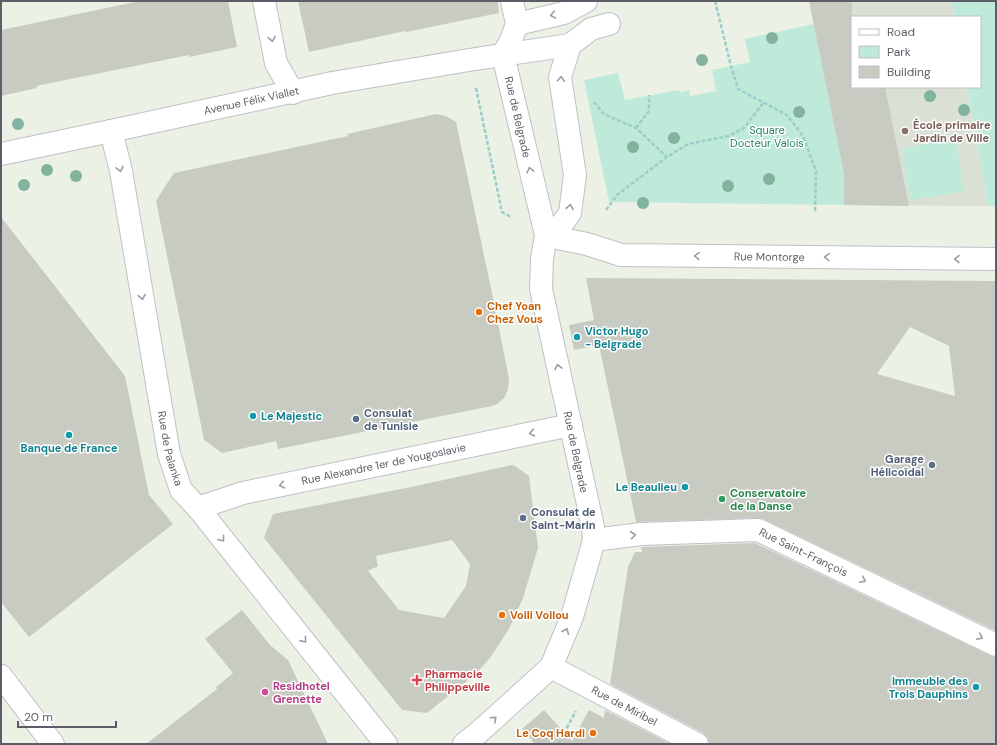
<svg xmlns="http://www.w3.org/2000/svg" width="997" height="745" font-family="'DM Sans',sans-serif">
<style>
.education{fill:#dbe0d4}
.green{fill:#bfeada}
.building{fill:#c8cbc2;fill-rule:evenodd}
.lines{fill:none;stroke-linecap:round;stroke-linejoin:round}
.minor-casing{stroke:#c1bfc7;stroke-width:24}
.path{stroke:#99ceca;stroke-width:2.5;stroke-dasharray:4 2;stroke-linecap:butt}
.minor{stroke:#fff;stroke-width:22}
.tree{fill:#81b39e}
.oneway{stroke:#9e9da4}
.education-dot{fill:#8d6e63;stroke:#fff;stroke-width:1.5}
.food-dot{fill:#e8710a;stroke:#fff;stroke-width:1.5}
.culture-dot{fill:#0f9aa8;stroke:#fff;stroke-width:1.5}
.service-dot{fill:#5c6f8a;stroke:#fff;stroke-width:1.5}
.leisure-dot{fill:#2e9e5b;stroke:#fff;stroke-width:1.5}
.health-dot{fill:#e0444e;stroke:#fff;stroke-width:1.5}
.hotel-dot{fill:#d1479c;stroke:#fff;stroke-width:1.5}
.labels{text-anchor:middle;dominant-baseline:central;stroke-width:3;stroke-linejoin:round;paint-order:stroke}
.street-label{font-size:11px;fill:#5e5c67;stroke:#fff}
.education-label{font-size:11px;font-weight:bold;fill:#785e54;stroke:#fff;text-anchor:start}
.park-label{font-size:11px;fill:#2a8063;stroke:#fff}
.food-label{font-size:11px;font-weight:bold;fill:#c56008;stroke:#fff;text-anchor:start}
.culture-label{font-size:11px;font-weight:bold;fill:#0d838f;stroke:#fff;text-anchor:start}
.service-label{font-size:11px;font-weight:bold;fill:#4e5e75;stroke:#fff;text-anchor:start}
.leisure-label{font-size:11px;font-weight:bold;fill:#27864d;stroke:#fff;text-anchor:start}
.health-label{font-size:11px;font-weight:bold;fill:#be3a42;stroke:#fff;text-anchor:start}
.hotel-label{font-size:11px;font-weight:bold;fill:#b23c85;stroke:#fff;text-anchor:start}
</style>
<rect width="100%" height="100%" fill="#ecf1e5"/>
<polygon class="education" points="809,1 952,1 954,17 852,17 852,87 967,87 988,206 844,205 844,174"/>
<g class="green">
<polygon points="952,1 996,1 996,206 988,206 967,87 980,87 980,17 954,17"/>
<polygon points="814,24 844,174 844,205 609,202 584,80 618,73 625,100 679,90 680,92 689,90 690,96 716,91 712,70 750,62 745,39"/>
<polygon points="956,139 964,192 910,200 902,148"/>
</g>
<g class="building">
<polygon points="140,1 228,1 237,47 189,57 189,55 36,86 37,88 1,96 1,30"/>
<polygon points="298,1 498,1 499,13 406,32 405,31 309,52"/>
<polygon points="809,1 852,1 852,87 885,87 909,206 844,205 844,174"/>
<polygon points="436,114 446,116 456,122 494,303 509,379 508,389 504,398 497,404 492,406 278,449 276,441 222,453 204,440 156,201 164,188 174,173 348,136 347,134"/>
<polygon points="1,217 125,376 149,495 173,524 29,637 1,602"/>
<path d="M586,278L996,281V631L763,519L758,518L636,522L599,345L574,350L569,325L594,320ZM910,327L949,346L955,396L877,374Z"/>
<path d="M512,465L515,466L529,476L538,548L523,598L509,629L490,658L476,674L427,713L402,710L264,538L273,514L411,487ZM452,540L470,564L466,586L444,618L399,610L368,571L378,566L376,556Z"/>
<polygon points="755,543 991,656 996,657 996,744 709,744 708,738 703,733 610,684 628,567 635,552 642,552 641,547"/>
<polygon points="242,610 270,645 288,660 328,744 146,744 199,703 217,689 216,687 233,673 205,639"/>
<polygon points="544,710 572,741 589,710 604,718 605,710 670,744 535,744 522,729"/>
</g>
<g class="lines">
<defs>
<g id="minor">
<polyline points="264,1 276,63 293,93"/>
<polyline points="517,24 564,13 586,1"/>
<path id="s1" d="M111,131L121,171L169,454L181,490L198,508L386,744"/>
<path id="s2" d="M1,154L111,131L332,83L469,60L570,45"/>
<path id="s3" d="M546,235L562,239L587,244L621,255L996,259"/>
<polyline points="546,235 562,224 570,213 575,175 560,77 570,45 591,29 609,24"/>
<path id="s4" d="M198,508L243,493L571,425"/>
<path id="s5" d="M594,540L641,534L758,530L996,645"/>
<path id="s6" d="M551,667L697,744"/>
<polyline points="1,676 53,744"/>
<polyline points="464,744 478,733 551,667 572,617 594,540 593,527 541,289 542,259 546,235 503,55 511,40 517,24 512,1"/>
</g>
</defs>
<use href="#minor" class="minor-casing"/>
<g class="path">
<polyline points="715,1 731,66 738,89 787,115 803,136 816,171 815,213"/>
<polyline points="476,88 502,212 511,217"/>
<polyline points="594,102 604,114 636,128 667,157"/>
<polyline points="636,128 649,111 649,95"/>
<polyline points="606,210 617,195 667,157 688,144 729,136 744,128 763,103"/>
<polyline points="558,744 576,711"/>
</g>
<use href="#minor" class="minor"/>
</g>
<g class="tree">
<circle cx="772" cy="38" r="6"/>
<circle cx="702" cy="60" r="6"/>
<circle cx="930" cy="96" r="6"/>
<circle cx="964" cy="110" r="6"/>
<circle cx="799" cy="112" r="6"/>
<circle cx="18" cy="124" r="6"/>
<circle cx="674" cy="138" r="6"/>
<circle cx="633" cy="147" r="6"/>
<circle cx="47" cy="170" r="6"/>
<circle cx="76" cy="176" r="6"/>
<circle cx="769" cy="179" r="6"/>
<circle cx="24" cy="185" r="6"/>
<circle cx="728" cy="186" r="6"/>
<circle cx="643" cy="203" r="6"/>
</g>
<defs><path id="oneway-chevron" d="M-2-3.5L2.5 0L-2 3.5" fill="none" stroke-width="1.6" stroke-linecap="round" stroke-linejoin="round"/></defs>
<g class="oneway">
<use href="#oneway-chevron" transform="translate(553 15) rotate(167)"/>
<use href="#oneway-chevron" transform="translate(272 39) rotate(80)"/>
<use href="#oneway-chevron" transform="translate(561 79) rotate(-87)"/>
<use href="#oneway-chevron" transform="translate(120 169) rotate(78)"/>
<use href="#oneway-chevron" transform="translate(530 170) rotate(-104)"/>
<use href="#oneway-chevron" transform="translate(570 207) rotate(-81)"/>
<use href="#oneway-chevron" transform="translate(697 256) rotate(-179)"/>
<use href="#oneway-chevron" transform="translate(827 257) rotate(-179)"/>
<use href="#oneway-chevron" transform="translate(957 259) rotate(-179)"/>
<use href="#oneway-chevron" transform="translate(142 297) rotate(80)"/>
<use href="#oneway-chevron" transform="translate(558 367) rotate(-102)"/>
<use href="#oneway-chevron" transform="translate(532 433) rotate(168)"/>
<use href="#oneway-chevron" transform="translate(282 485) rotate(168)"/>
<use href="#oneway-chevron" transform="translate(633 535) rotate(-7)"/>
<use href="#oneway-chevron" transform="translate(222 539) rotate(52)"/>
<use href="#oneway-chevron" transform="translate(863 580) rotate(26)"/>
<use href="#oneway-chevron" transform="translate(566 631) rotate(-67)"/>
<use href="#oneway-chevron" transform="translate(980 637) rotate(26)"/>
<use href="#oneway-chevron" transform="translate(304 640) rotate(51)"/>
<use href="#oneway-chevron" transform="translate(494 719) rotate(-42)"/>
</g>
<circle class="education-dot" cx="905" cy="131" r="4"/>
<g class="food-dot">
<circle cx="479" cy="312" r="4"/>
<circle cx="502" cy="615" r="4"/>
<circle cx="593" cy="733" r="4"/>
</g>
<g class="culture-dot">
<circle cx="577" cy="337" r="4"/>
<circle cx="253" cy="416" r="4"/>
<circle cx="69" cy="435" r="4"/>
<circle cx="685" cy="487" r="4"/>
<circle cx="976" cy="687" r="4"/>
</g>
<g class="service-dot">
<circle cx="356" cy="419" r="4"/>
<circle cx="932" cy="465" r="4"/>
<circle cx="523" cy="518" r="4"/>
</g>
<circle class="leisure-dot" cx="722" cy="499" r="4"/>
<path class="health-dot" d="M415 674h4v4h4v4h-4v4h-4v-4h-4v-4h4z"/>
<circle class="hotel-dot" cx="265" cy="692" r="4"/>
<g class="labels">
<g class="street-label">
<text stroke="none"><textPath href="#s2" startOffset="256">Avenue Félix Viallet</textPath></text>
<text transform="translate(518 117) rotate(77)">Rue de Belgrade</text>
<text stroke="none"><textPath href="#s3" startOffset="226">Rue Montorge</textPath></text>
<text stroke="none"><textPath href="#s1" startOffset="323">Rue de Palanka</textPath></text>
<text transform="translate(576 452) rotate(78)">Rue de Belgrade</text>
<text stroke="none"><textPath href="#s4" startOffset="191">Rue Alexandre 1er de Yougoslavie</textPath></text>
<text stroke="none"><textPath href="#s5" startOffset="215">Rue Saint-François</textPath></text>
<text stroke="none"><textPath href="#s6" startOffset="83">Rue de Miribel</textPath></text>
</g>
<g class="education-label">
<text x="913" y="125">École primaire<tspan x="913" dy="13">Jardin de Ville</tspan></text>
</g>
<g class="park-label">
<text x="767" y="130">Square<tspan x="767" dy="13">Docteur Valois</tspan></text>
</g>
<g class="food-label">
<text x="487" y="306">Chef Yoan<tspan x="487" dy="13">Chez Vous</tspan></text>
<text x="510" y="615">Voili Voilou</text>
<text x="585" y="733" text-anchor="end">Le Coq Hardi</text>
</g>
<g class="culture-label">
<text x="585" y="331">Victor Hugo<tspan x="585" dy="13">- Belgrade</tspan></text>
<text x="261" y="416">Le Majestic</text>
<text x="69" y="448" text-anchor="middle">Banque de France</text>
<text x="677" y="487" text-anchor="end">Le Beaulieu</text>
<text x="968" y="681" text-anchor="end">Immeuble des<tspan x="968" dy="13">Trois Dauphins</tspan></text>
</g>
<g class="service-label">
<text x="364" y="413">Consulat<tspan x="364" dy="13">de Tunisie</tspan></text>
<text x="924" y="459" text-anchor="end">Garage<tspan x="924" dy="13">Hélicoïdal</tspan></text>
<text x="531" y="512">Consulat de<tspan x="531" dy="13">Saint-Marin</tspan></text>
</g>
<g class="leisure-label">
<text x="730" y="493">Conservatoire<tspan x="730" dy="13">de la Danse</tspan></text>
</g>
<g class="health-label">
<text x="425" y="674">Pharmacie<tspan x="425" dy="13">Philippeville</tspan></text>
</g>
<g class="hotel-label">
<text x="273" y="686">Residhotel<tspan x="273" dy="13">Grenette</tspan></text>
</g>
</g>
<rect width="997" height="745" fill="none" stroke="#5e5c67" stroke-width="4"/>
<rect x="851" y="16" width="130" height="72" fill="#ffffff" stroke="#bfbec2"/>
<rect x="859" y="29" width="20" height="6" fill="#ffffff" stroke="#bfbec2"/>
<text x="887" y="36" font-size="12" fill="#5e5c67">Road</text>
<rect x="859" y="46" width="20" height="12" fill="#bfeada" stroke="#bfbec2"/>
<text x="887" y="56" font-size="12" fill="#5e5c67">Park</text>
<rect x="859" y="66" width="20" height="12" fill="#c8cbc2" stroke="#bfbec2"/>
<text x="887" y="76" font-size="12" fill="#5e5c67">Building</text>
<path d="M18 721v6h98v-6" fill="none" stroke="#5e5c67" stroke-width="2"/>
<text x="24" y="721" font-size="12" fill="#5e5c67" stroke="#ffffff" stroke-width="3" paint-order="stroke">20 m</text>
</svg>
